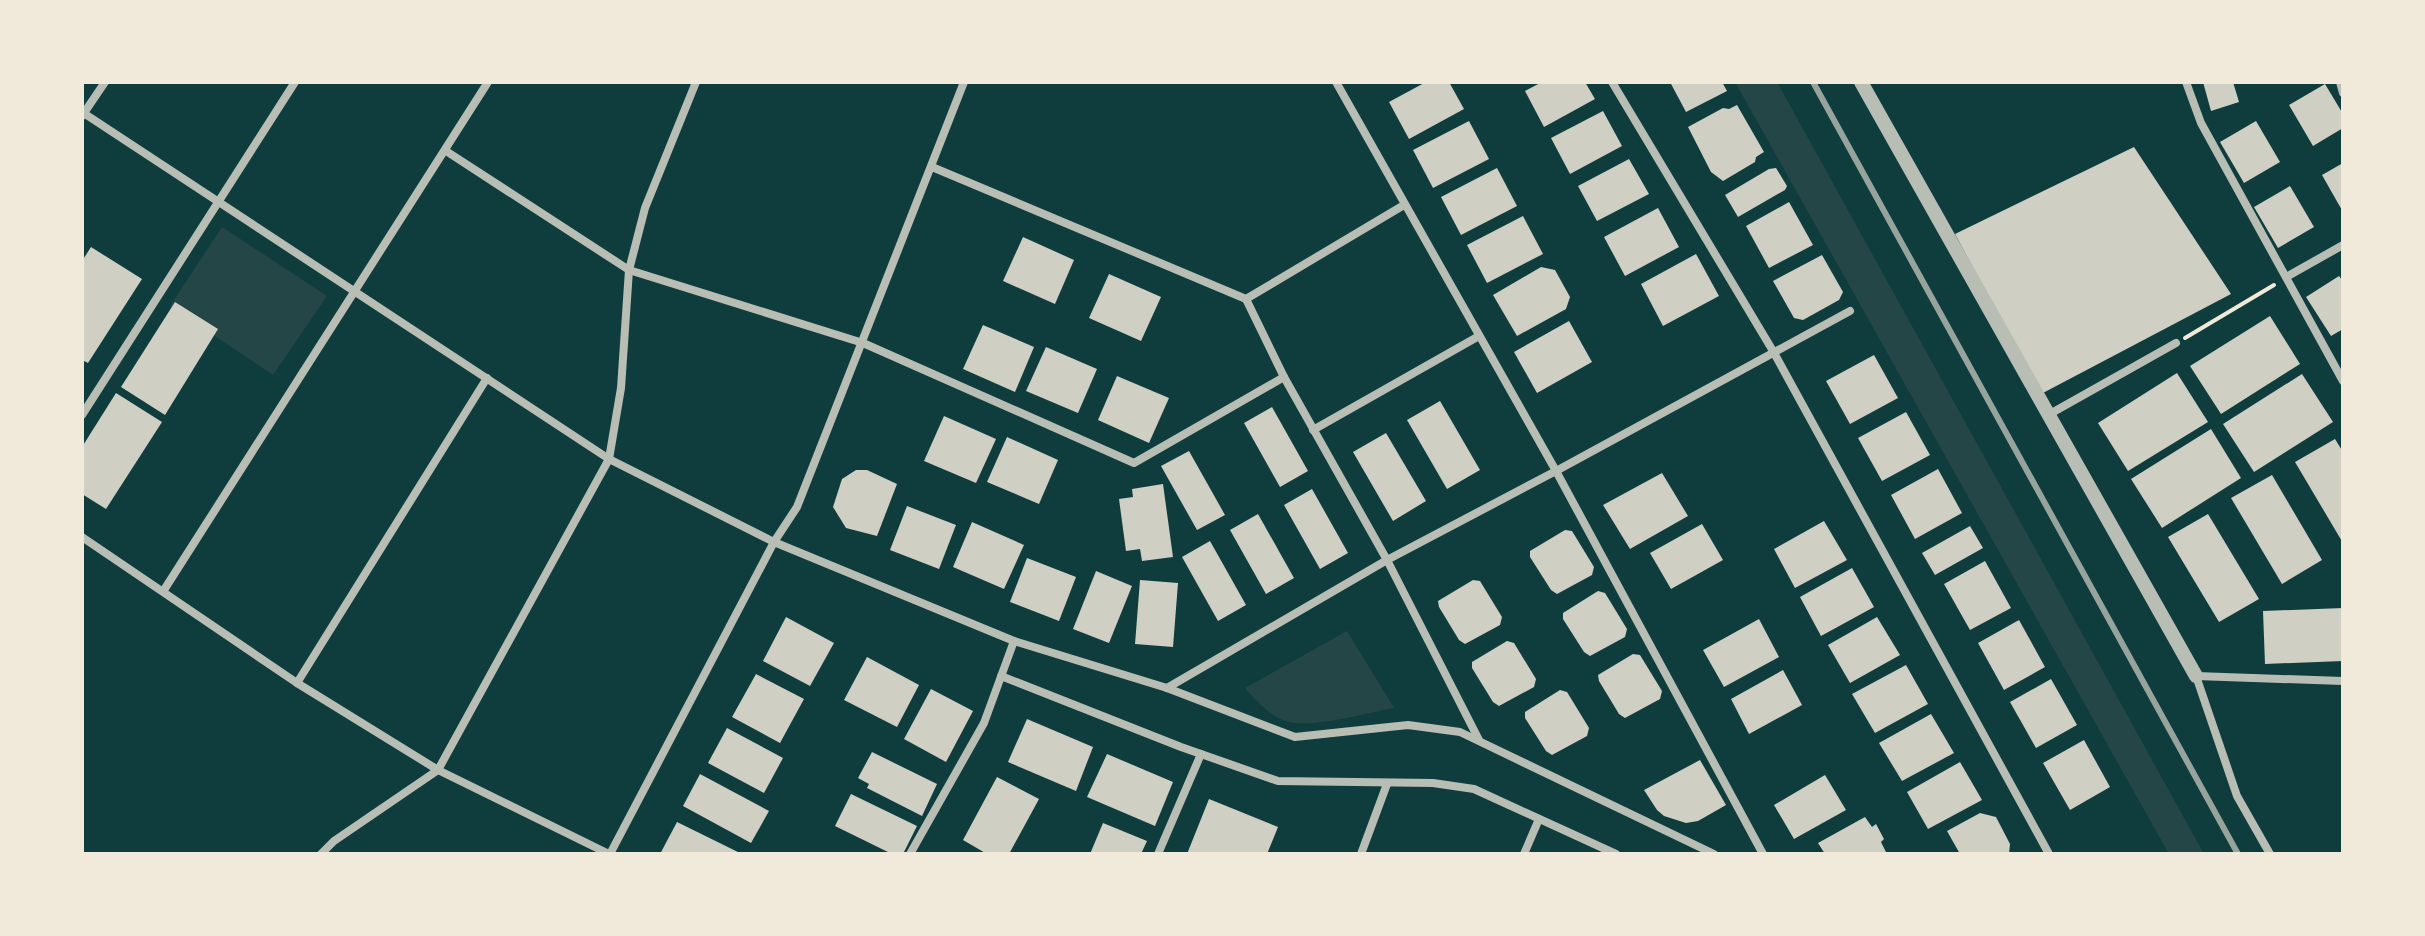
<svg xmlns="http://www.w3.org/2000/svg" width="2425" height="936" font-family="Roboto,sans-serif">
<style>
.green{fill:#244646}
.building{fill:#cfcfc3}
.lines{fill:none;stroke-linecap:round;stroke-linejoin:round}
.path{stroke:#f1e9da;stroke-width:4}
.minor{stroke:#b8beb3;stroke-width:8}
.tertiary{stroke:#b8beb3;stroke-width:14}
.rail{stroke:#97a49c;stroke-width:6}
</style>
<rect width="100%" height="100%" fill="#0f3d3e"/>
<g class="green">
<polygon points="1735,82 1777,82 2204,854 2169,854"/>
<polygon points="222,227 327,296 273,375 170,306"/>
<path d="M1347,631L1394,708C1365,713 1316,728 1289,722C1272,718 1256,701 1245,688Z"/>
</g>
<g class="building">
<polygon points="1426,82 1449,82 1464,109 1409,139 1389,102"/>
<polygon points="1542,82 1585,82 1595,99 1544,127 1525,91"/>
<polygon points="1670,82 1722,82 1727,91 1686,112"/>
<polygon points="2203,82 2233,82 2239,102 2211,111"/>
<polygon points="2325,84 2343,114 2343,128 2313,146 2289,105"/>
<polygon points="1737,105 1764,152 1756,157 1755,162 1723,181 1711,172 1688,127 1723,108 1729,109"/>
<polygon points="1603,111 1622,146 1570,174 1551,138"/>
<polygon points="1469,121 1489,159 1433,188 1413,150"/>
<polygon points="2256,121 2280,162 2244,183 2220,142"/>
<polygon points="2134,147 2231,294 2041,394 1955,234"/>
<polygon points="1629,159 1649,194 1597,221 1578,186"/>
<polygon points="2343,163 2343,212 2322,175"/>
<polygon points="1497,168 1517,206 1461,235 1441,197"/>
<polygon points="1776,168 1787,186 1785,190 1738,217 1725,195 1769,169"/>
<polygon points="2290,186 2314,227 2278,248 2254,207"/>
<polygon points="1789,202 1813,245 1769,268 1746,226"/>
<polygon points="1658,208 1679,247 1625,276 1604,237"/>
<polygon points="1523,216 1543,254 1487,283 1467,245"/>
<polygon points="1023,237 1074,260 1055,304 1003,281"/>
<polygon points="91,247 142,279 88,363 82,360 82,261"/>
<polygon points="1696,254 1719,296 1663,326 1641,284"/>
<polygon points="1822,255 1843,292 1839,300 1803,320 1794,318 1773,281"/>
<polygon points="1541,267 1555,270 1570,297 1566,309 1517,336 1493,295"/>
<polygon points="1109,274 1161,297 1141,341 1089,318"/>
<polygon points="2339,276 2343,281 2343,329 2331,336 2306,297"/>
<polygon points="175,302 218,329 165,415 121,387"/>
<polygon points="2270,316 2300,364 2221,414 2190,366"/>
<polygon points="1569,321 1592,362 1537,393 1514,352"/>
<polygon points="983,325 1034,347 1015,392 963,369"/>
<polygon points="1046,347 1097,369 1078,413 1026,391"/>
<polygon points="1874,355 1898,398 1850,424 1826,381"/>
<polygon points="2177,373 2208,422 2128,471 2098,423"/>
<polygon points="2302,374 2333,422 2254,472 2223,424"/>
<polygon points="1117,376 1169,398 1149,443 1098,420"/>
<polygon points="116,393 162,422 106,509 82,494 82,447"/>
<polygon points="1440,401 1480,470 1447,489 1407,420"/>
<polygon points="1272,407 1308,471 1280,487 1244,423"/>
<polygon points="1906,412 1930,455 1882,481 1858,438"/>
<polygon points="944,416 996,439 976,483 924,461"/>
<polygon points="2211,429 2241,478 2162,528 2131,479"/>
<polygon points="1386,433 1426,501 1393,521 1353,452"/>
<polygon points="1007,437 1058,460 1039,504 987,482"/>
<polygon points="2335,439 2343,452 2343,543 2295,462"/>
<polygon points="1189,451 1225,515 1197,530 1161,466"/>
<polygon points="1938,469 1962,513 1915,539 1891,495"/>
<polygon points="856,470 867,470 897,484 877,536 846,528 833,507 842,479"/>
<polygon points="1662,473 1688,516 1630,549 1603,505"/>
<polygon points="2272,475 2322,560 2282,584 2231,498"/>
<polygon points="1163,484 1173,557 1142,561 1140,549 1126,551 1119,499 1133,497 1132,489"/>
<polygon points="1312,489 1348,553 1320,569 1284,505"/>
<polygon points="907,506 956,525 939,569 890,550"/>
<polygon points="1258,514 1294,578 1266,594 1230,530"/>
<polygon points="2208,514 2259,599 2219,622 2168,537"/>
<polygon points="1824,521 1847,560 1795,588 1774,549"/>
<polygon points="972,522 1024,545 1004,589 953,567"/>
<polygon points="1702,524 1723,560 1671,589 1650,553"/>
<polygon points="1970,526 1983,548 1935,575 1922,553"/>
<polygon points="1565,530 1572,531 1594,567 1592,575 1557,594 1551,590 1530,557 1530,551"/>
<polygon points="1210,541 1246,605 1218,621 1182,557"/>
<polygon points="1027,558 1076,577 1059,621 1010,602"/>
<polygon points="1985,561 2011,608 1970,630 1944,584"/>
<polygon points="1852,568 1874,607 1821,636 1800,597"/>
<polygon points="1096,571 1132,586 1109,643 1073,629"/>
<polygon points="1140,580 1178,583 1173,647 1135,644"/>
<polygon points="1473,580 1480,581 1502,617 1500,625 1465,644 1459,640 1439,607 1438,601"/>
<polygon points="1598,591 1605,593 1627,629 1625,637 1590,656 1584,652 1563,619 1563,613"/>
<polygon points="2343,608 2343,661 2265,664 2263,611"/>
<polygon points="786,617 834,643 810,686 763,661"/>
<polygon points="1877,617 1900,655 1850,683 1828,645"/>
<polygon points="1759,619 1779,657 1724,687 1703,650"/>
<polygon points="2019,620 2045,667 2004,690 1978,643"/>
<polygon points="1507,641 1514,643 1536,679 1534,687 1499,706 1493,702 1472,668 1472,662"/>
<polygon points="1633,654 1640,655 1662,691 1660,699 1625,718 1619,714 1599,681 1598,675"/>
<polygon points="867,657 919,685 897,727 844,700"/>
<polygon points="1906,665 1928,704 1875,733 1852,694"/>
<polygon points="1783,670 1802,705 1749,734 1731,699"/>
<polygon points="756,674 804,699 780,743 732,717"/>
<polygon points="2051,679 2077,725 2036,748 2010,702"/>
<polygon points="931,689 973,711 946,762 904,739"/>
<polygon points="1560,690 1567,692 1589,728 1587,736 1552,755 1546,751 1525,718 1525,712"/>
<polygon points="1931,714 1954,753 1902,781 1879,743"/>
<polygon points="1027,719 1093,747 1076,791 1008,762"/>
<polygon points="727,728 783,758 764,793 708,763"/>
<polygon points="2084,740 2110,787 2070,810 2043,763"/>
<polygon points="872,752 937,784 922,816 867,788 869,784 858,778"/>
<polygon points="1107,754 1173,782 1155,826 1087,797"/>
<polygon points="1700,760 1726,805 1698,821 1686,823 1664,816 1657,810 1644,790"/>
<polygon points="1960,762 1982,800 1928,829 1907,792"/>
<polygon points="700,774 769,811 751,843 683,806"/>
<polygon points="1825,775 1846,810 1794,839 1774,805"/>
<polygon points="997,777 1039,799 1009,854 987,854 963,840"/>
<polygon points="851,794 917,826 903,854 892,854 835,826"/>
<polygon points="1209,799 1278,827 1267,854 1187,854"/>
<polygon points="1980,813 1996,817 2010,844 2009,854 1960,854 1947,831"/>
<polygon points="1865,817 1872,827 1876,824 1884,839 1881,842 1886,852 1825,854 1818,843"/>
<polygon points="677,822 742,854 660,854"/>
<polygon points="1103,823 1147,841 1141,854 1090,854"/>
</g>
<g class="lines">
<polyline class="path" points="2185,338 2274,285"/>
<g class="minor">
<polyline points="1336,82 1556,471 1763,854"/>
<polyline points="1612,82 1773,351 2049,854"/>
<polyline points="2186,82 2201,123 2343,381"/>
<polyline points="2340,82 2343,93"/>
<polyline points="82,112 609,459 774,542 1014,641 1167,688 1295,737 1408,725 1460,732 1714,854"/>
<polyline points="82,116 105,82"/>
<polyline points="446,151 629,270 863,343 1134,463 1284,377"/>
<polyline points="932,167 1246,299 1404,205"/>
<polyline points="2288,276 2343,245"/>
<polyline points="1246,299 1284,377 1387,560 1479,740"/>
<polyline points="82,415 295,82"/>
<polyline points="2048,415 2176,343"/>
<polyline points="1313,430 1479,336"/>
<polyline points="82,537 297,683 438,770 609,854"/>
<polyline points="164,590 488,82"/>
<polyline points="1001,676 1181,747 1278,781 1433,783 1474,789 1616,854"/>
<polyline points="297,683 487,378"/>
<polyline points="1167,688 1387,560 1556,471 1850,311"/>
<polyline points="321,854 334,841 438,770 609,459 621,388 629,270 645,208 696,82"/>
<polyline points="610,854 774,542 797,507 964,82"/>
<polyline points="910,854 984,723 1014,641"/>
<polyline points="1158,854 1201,754"/>
<polyline points="1361,854 1387,784"/>
<polyline points="1524,854 1539,819"/>
<polyline points="2270,854 2237,796 2196,676 2343,681"/>
</g>
<polyline class="tertiary" points="1861,82 2196,676"/>
<polyline class="rail" points="1813,82 2238,854"/>
</g>
<rect width="2425" height="936" fill="none" stroke="#f1e9da" stroke-width="168"/>
</svg>
